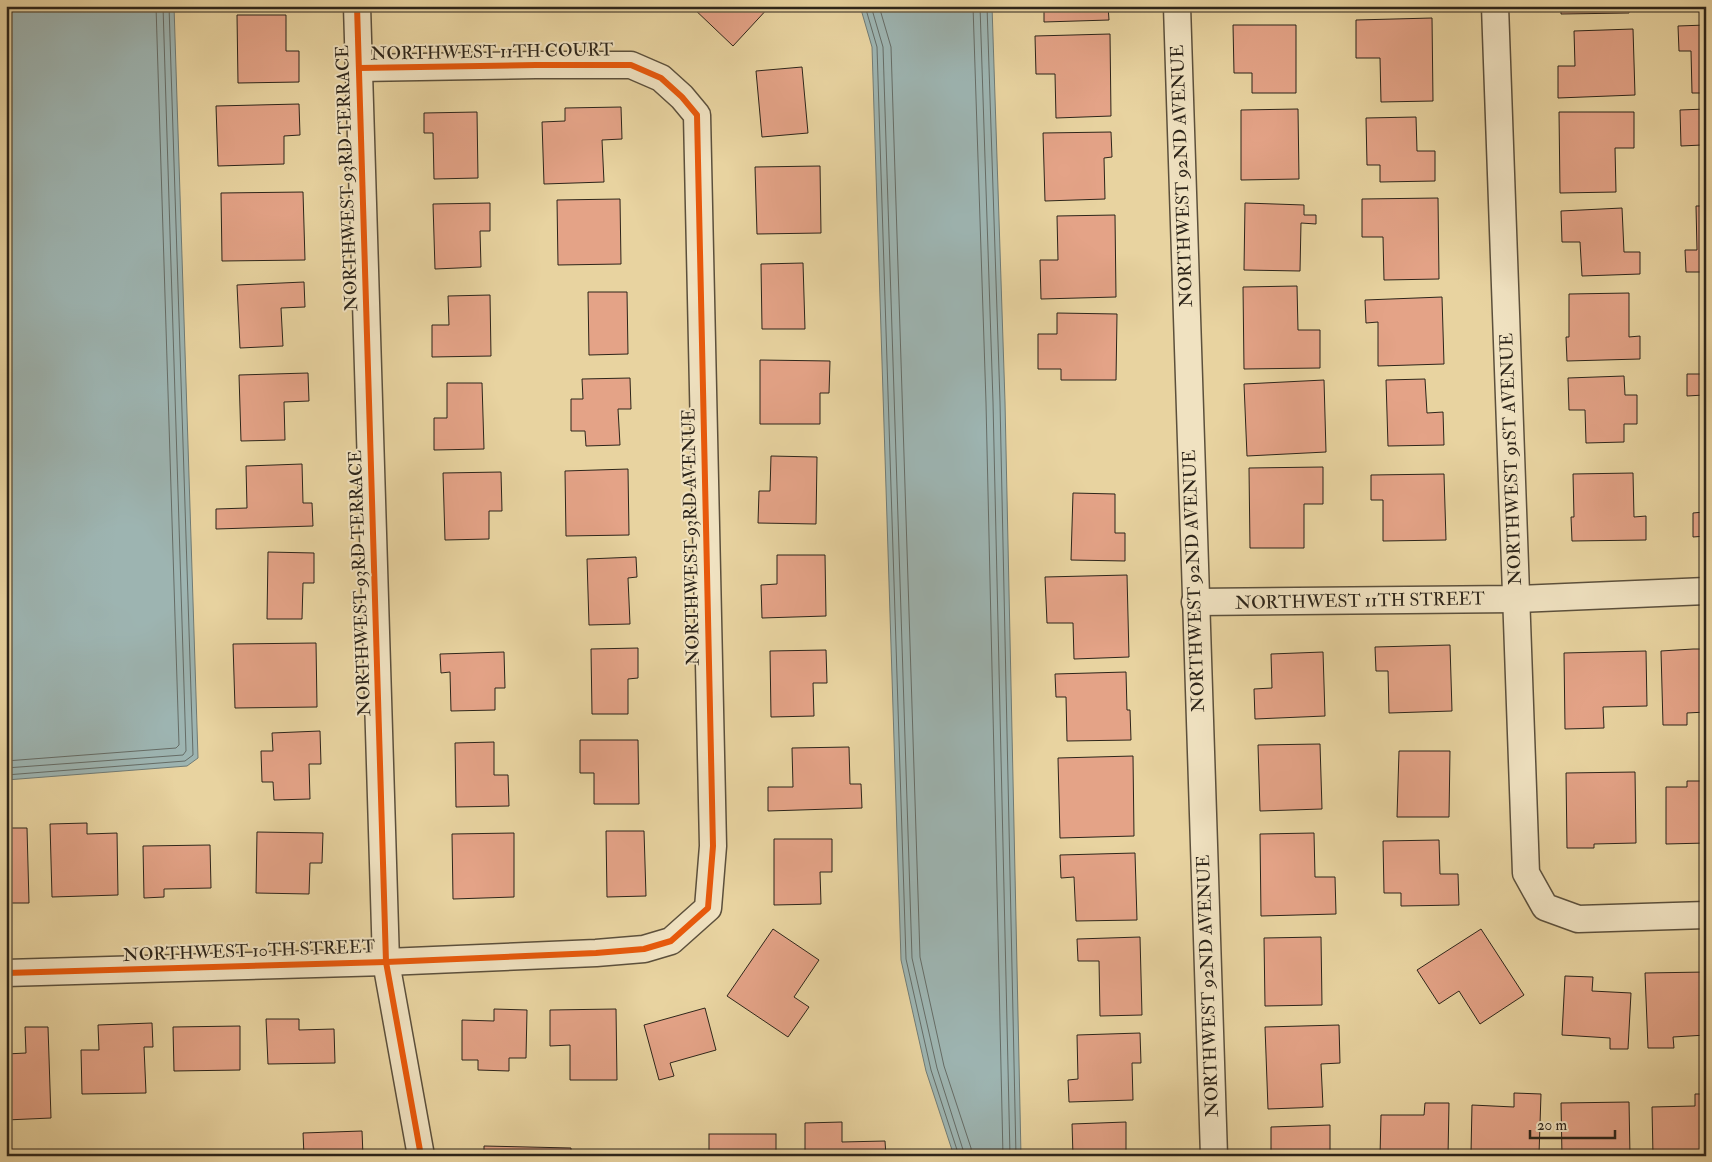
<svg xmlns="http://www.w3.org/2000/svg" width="1712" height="1162" font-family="'IM FELL Double Pica',serif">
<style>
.water{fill:#9db4b1;stroke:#707b75}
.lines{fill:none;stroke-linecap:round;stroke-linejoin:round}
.shore{stroke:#656c66;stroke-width:1}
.building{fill:#e4a387;stroke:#2d251a}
.minor-casing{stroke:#5c503c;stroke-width:29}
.minor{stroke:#f0e2c1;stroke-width:26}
.cycleway-casing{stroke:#f0e2c1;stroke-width:9}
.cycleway{stroke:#e8590c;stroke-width:6}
.labels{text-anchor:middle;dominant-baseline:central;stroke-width:4;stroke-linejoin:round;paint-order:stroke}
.street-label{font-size:18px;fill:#2d251a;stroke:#f0e2c1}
</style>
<rect width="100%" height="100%" fill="#e8d3a0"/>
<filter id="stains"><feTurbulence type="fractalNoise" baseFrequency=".004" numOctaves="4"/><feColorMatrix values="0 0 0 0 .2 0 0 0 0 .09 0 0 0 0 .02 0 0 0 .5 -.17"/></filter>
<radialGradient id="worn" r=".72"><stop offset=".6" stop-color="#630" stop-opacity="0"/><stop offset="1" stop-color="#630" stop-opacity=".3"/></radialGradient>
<g class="water">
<polygon points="6,6 174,6 198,758 187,766 6,780"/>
<polygon points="860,6 992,6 1005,402 1021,1156 954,1156 926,1071 901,960 872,47"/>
</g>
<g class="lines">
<g class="shore">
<polyline points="865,6 877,47 906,959 931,1070 959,1156"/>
<polyline points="871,6 883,47 912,958 937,1068 965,1156"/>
<polyline points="879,6 891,47 920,957 944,1066 971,1148 972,1156"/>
<polyline points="973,6 986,403 1003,1156"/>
<polyline points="980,6 993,402 1010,1156"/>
<polyline points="987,6 1000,402 1016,1156"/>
<polyline points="6,761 176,748 179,745 156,6"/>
<polyline points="6,768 183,755 186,751 163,6"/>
<polyline points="6,775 185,761 193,755 169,6"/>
</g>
</g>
<g class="building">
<polygon points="691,6 770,6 733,46"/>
<polygon points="1044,6 1108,6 1109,20 1044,22"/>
<polygon points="1561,6 1629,6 1629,13 1561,14"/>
<polygon points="237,15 286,15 286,51 299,51 299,82 238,83"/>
<polygon points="1432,18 1433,101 1381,102 1380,58 1356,58 1356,20"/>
<polygon points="1233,25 1296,25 1296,93 1252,93 1252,73 1234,73"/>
<polygon points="1706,25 1706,93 1692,93 1691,51 1679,51 1678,26"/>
<polygon points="1633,29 1635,95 1558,98 1558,66 1575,66 1574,31"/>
<polygon points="1110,34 1111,116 1056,118 1055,74 1036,74 1035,36"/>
<polygon points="802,67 808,133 762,137 756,71"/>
<polygon points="299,104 300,135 284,136 284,164 218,166 216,106"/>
<polygon points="621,107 622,139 602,140 604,182 544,184 542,122 565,121 565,108"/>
<polygon points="1298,109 1299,179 1241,180 1241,110"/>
<polygon points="1706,109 1706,190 1703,190 1702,145 1681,146 1680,110"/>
<polygon points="477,112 478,178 434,179 433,133 424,133 424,113"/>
<polygon points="1559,112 1634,112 1634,148 1615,148 1616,192 1560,193"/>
<polygon points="1416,117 1417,151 1435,151 1435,181 1380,182 1380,165 1367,165 1366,118"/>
<polygon points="1111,132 1112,157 1104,158 1105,199 1045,201 1043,133"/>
<polygon points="820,166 821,233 757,234 755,167"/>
<polygon points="303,192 305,260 222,261 221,193"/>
<polygon points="1438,198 1439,279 1384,280 1383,237 1362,237 1362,199"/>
<polygon points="620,199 621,264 558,265 557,200"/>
<polygon points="490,203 490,231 480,231 481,267 435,269 433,204"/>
<polygon points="1245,203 1304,205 1304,215 1316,215 1316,224 1301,223 1300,271 1244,270"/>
<polygon points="1696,206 1706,206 1706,272 1686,272 1685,250 1697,250"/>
<polygon points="1622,208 1624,252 1640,252 1640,274 1582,276 1580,242 1562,242 1561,211"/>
<polygon points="1115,215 1116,297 1041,299 1040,260 1058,260 1057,216"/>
<polygon points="803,263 805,329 762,329 761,264"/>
<polygon points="304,282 305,307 281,308 283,346 240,348 237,285"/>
<polygon points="1297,286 1298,330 1320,330 1320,368 1244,369 1243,287"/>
<polygon points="1701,287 1706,287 1706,354 1703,354"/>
<polygon points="588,292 627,292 628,354 589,355"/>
<polygon points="1629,293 1629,337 1640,336 1640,359 1567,361 1566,337 1569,337 1569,294"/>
<polygon points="490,295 491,356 432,357 432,325 449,325 448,296"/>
<polygon points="1442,297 1444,364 1378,366 1378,322 1366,323 1365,300"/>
<polygon points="1057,313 1117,314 1116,380 1061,380 1061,369 1038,369 1038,334 1057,334"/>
<polygon points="760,360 830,361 829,393 820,393 820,424 760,424"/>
<polygon points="308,373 309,401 284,402 285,440 241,441 239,375"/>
<polygon points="1687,374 1706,374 1706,436 1704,395 1687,396"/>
<polygon points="1624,376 1625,395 1637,395 1637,424 1624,424 1624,442 1586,443 1585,410 1569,410 1568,378"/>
<polygon points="630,378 631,409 618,409 620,445 586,446 585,431 571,431 571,399 583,399 582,379"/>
<polygon points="1425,379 1427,413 1443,412 1444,445 1388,446 1386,380"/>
<polygon points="1324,380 1326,452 1247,456 1244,384"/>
<polygon points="447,383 482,383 484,449 434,450 434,418 447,418"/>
<polygon points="771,456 817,457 816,524 758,523 759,491 770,491"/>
<polygon points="302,464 303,503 312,503 313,526 216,529 216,509 247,508 246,466"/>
<polygon points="1323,467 1323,504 1304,504 1304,548 1250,548 1249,468"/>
<polygon points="628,469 629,535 566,536 565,471"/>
<polygon points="1703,470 1706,470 1706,536 1693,537 1693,513 1704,512"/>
<polygon points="501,472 502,511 489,511 489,539 445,540 443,473"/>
<polygon points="1633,473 1634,517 1646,516 1646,540 1572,541 1571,517 1574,517 1573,474"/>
<polygon points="1444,474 1446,540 1383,541 1383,500 1371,500 1371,475"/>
<polygon points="1073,493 1115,494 1115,533 1125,533 1125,561 1071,560"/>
<polygon points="268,552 314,553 314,583 303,583 302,619 267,619"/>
<polygon points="777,555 825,555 826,616 762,618 761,585 777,584"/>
<polygon points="636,557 637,577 628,578 630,624 589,625 587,559"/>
<polygon points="1127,575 1129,657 1074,659 1073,623 1047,623 1045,577"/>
<polygon points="316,643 317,707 235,708 233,644"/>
<polygon points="1450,645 1452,711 1389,713 1388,671 1376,671 1375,647"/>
<polygon points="638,648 638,678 628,679 628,714 592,714 591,649"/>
<polygon points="1693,649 1706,649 1706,712 1687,713 1687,725 1663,725 1661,651"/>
<polygon points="826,650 827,683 813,683 814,716 771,717 770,651"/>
<polygon points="1646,651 1647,706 1603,707 1604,728 1565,729 1564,653"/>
<polygon points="504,652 505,688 495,688 495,710 451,711 450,672 441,673 440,654"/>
<polygon points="1323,652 1325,716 1255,719 1254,689 1272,688 1271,654"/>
<polygon points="1126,672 1127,710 1130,710 1131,740 1067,741 1066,697 1056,697 1055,674"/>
<polygon points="320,731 321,764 309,764 310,799 274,800 273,782 262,782 261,751 273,751 272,733"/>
<polygon points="580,740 638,740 639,804 594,804 594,773 580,773"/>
<polygon points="494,742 494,775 508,775 509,806 456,807 455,743"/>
<polygon points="1320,744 1322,809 1260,811 1258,745"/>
<polygon points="849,747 850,784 861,784 862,808 768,811 768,787 793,787 792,748"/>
<polygon points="1399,751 1450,751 1449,817 1397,817"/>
<polygon points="1133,756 1134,836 1060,838 1058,758"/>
<polygon points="1635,772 1636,843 1594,844 1594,848 1567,848 1566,773"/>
<polygon points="1687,781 1706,781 1706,843 1666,844 1666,787 1687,787"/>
<polygon points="87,823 87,834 117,833 118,895 52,897 50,824"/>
<polygon points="6,828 27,828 29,903 6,903"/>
<polygon points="606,831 644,831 646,896 607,897"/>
<polygon points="257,832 323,833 322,863 310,863 309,894 256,893"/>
<polygon points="514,833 514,897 453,899 452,834"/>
<polygon points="1314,833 1315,877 1335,877 1336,914 1261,916 1260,834"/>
<polygon points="774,839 832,839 832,872 820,872 821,904 774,905"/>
<polygon points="1439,840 1440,874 1458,874 1459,905 1401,906 1401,893 1384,893 1383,841"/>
<polygon points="210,845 211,888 164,889 164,897 144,898 143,846"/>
<polygon points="1135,853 1137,920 1076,921 1074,877 1061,878 1060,855"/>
<polygon points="773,929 819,960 794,997 809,1007 788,1037 727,996"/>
<polygon points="1481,929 1524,995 1480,1024 1459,991 1439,1004 1417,970"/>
<polygon points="1140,937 1142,1015 1100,1016 1099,961 1078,961 1077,939"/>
<polygon points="1321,937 1322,1005 1265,1006 1264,938"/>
<polygon points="1706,972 1706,1035 1673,1037 1674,1048 1648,1048 1645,973"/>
<polygon points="1565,976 1593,977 1592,991 1631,993 1628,1049 1610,1049 1610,1038 1562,1035"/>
<polygon points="705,1008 716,1050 670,1063 674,1076 659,1080 644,1025"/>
<polygon points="494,1009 527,1010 526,1058 509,1058 509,1071 478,1070 478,1060 462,1060 462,1020 494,1021"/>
<polygon points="616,1009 617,1080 570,1080 570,1045 550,1046 550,1010"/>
<polygon points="266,1019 299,1019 299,1030 334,1029 335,1063 268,1064"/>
<polygon points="152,1023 153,1047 144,1047 146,1093 82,1094 81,1050 99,1050 98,1025"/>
<polygon points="1339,1025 1340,1063 1321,1064 1323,1107 1268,1109 1265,1027"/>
<polygon points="240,1026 240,1070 174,1071 173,1027"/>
<polygon points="25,1027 48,1027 51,1118 6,1120 6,1054 26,1053"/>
<polygon points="1140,1033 1141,1063 1132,1063 1133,1100 1069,1102 1068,1080 1078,1079 1077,1035"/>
<polygon points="1514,1093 1541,1094 1539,1154 1471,1153 1472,1105 1514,1107"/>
<polygon points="1695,1094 1706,1094 1706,1156 1653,1156 1652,1107 1695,1106"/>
<polygon points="1629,1102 1630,1156 1562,1156 1561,1103"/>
<polygon points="1425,1103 1449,1103 1448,1156 1380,1156 1381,1115 1424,1115"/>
<polygon points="842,1122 842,1142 885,1141 886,1156 805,1156 805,1123"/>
<polygon points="1126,1122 1126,1156 1073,1156 1072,1124"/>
<polygon points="1330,1125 1330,1156 1271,1156 1271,1127"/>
<polygon points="362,1131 363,1156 304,1156 303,1133"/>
<rect x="709" y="1134" width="67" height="22"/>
<polygon points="484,1146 571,1148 571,1156 484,1156"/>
<rect x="623" y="1151" width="28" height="5"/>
<rect x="130" y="1153" width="36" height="3"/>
</g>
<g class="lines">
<defs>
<g id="minor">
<polyline points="357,6 386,962 421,1156"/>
<polyline points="1177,6 1214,1156"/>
<polyline points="1495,6 1526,873 1545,907 1578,919 1706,915"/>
<polyline points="1195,602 1516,599 1706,591"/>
<polyline points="6,973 386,962 596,953 644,949 671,941 708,908 713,846 697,115 682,97 661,78 631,65 536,65 359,68"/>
</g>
</defs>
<use href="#minor" class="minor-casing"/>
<use href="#minor" class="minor"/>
<defs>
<g id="cycleway">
<polyline points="357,6 386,962 421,1156"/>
<polyline points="6,973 386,962 596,953 644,949 671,941 708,908 713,846 697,115 682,97 661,78 631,65 536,65 359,68"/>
</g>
</defs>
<use href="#cycleway" class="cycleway-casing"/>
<use href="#cycleway" class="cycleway"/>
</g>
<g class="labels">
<g class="street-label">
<text transform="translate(492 52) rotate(-1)">NORTHWEST 11TH COURT</text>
<text transform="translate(1182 176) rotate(-92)">NORTHWEST 92ND AVENUE</text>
<text transform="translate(347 178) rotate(-92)">NORTHWEST 93RD TERRACE</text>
<text transform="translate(1511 459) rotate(-92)">NORTHWEST 91ST AVENUE</text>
<text transform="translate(691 537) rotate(-91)">NORTHWEST 93RD AVENUE</text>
<text transform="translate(1194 581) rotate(-92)">NORTHWEST 92ND AVENUE</text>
<text transform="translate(360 583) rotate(-92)">NORTHWEST 93RD TERRACE</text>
<text transform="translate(1360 601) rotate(-1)">NORTHWEST 11TH STREET</text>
<text transform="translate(249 951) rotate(-2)">NORTHWEST 10TH STREET</text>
<text transform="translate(1208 986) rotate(-92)">NORTHWEST 92ND AVENUE</text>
</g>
</g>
<rect width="1712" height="1162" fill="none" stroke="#e8d3a0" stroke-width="25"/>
<rect x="8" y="8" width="1697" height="1147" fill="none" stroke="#2d251a" stroke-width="2.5"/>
<rect x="12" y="12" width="1687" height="1137" fill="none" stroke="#2d251a"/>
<path d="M1530 1130v8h85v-8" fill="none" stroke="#2d251a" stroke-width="2.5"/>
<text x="1537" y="1130" font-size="15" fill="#2d251a" stroke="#f0e2c1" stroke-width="4" paint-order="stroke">20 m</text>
<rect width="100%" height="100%" filter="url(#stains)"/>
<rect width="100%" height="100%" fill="url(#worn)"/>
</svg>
